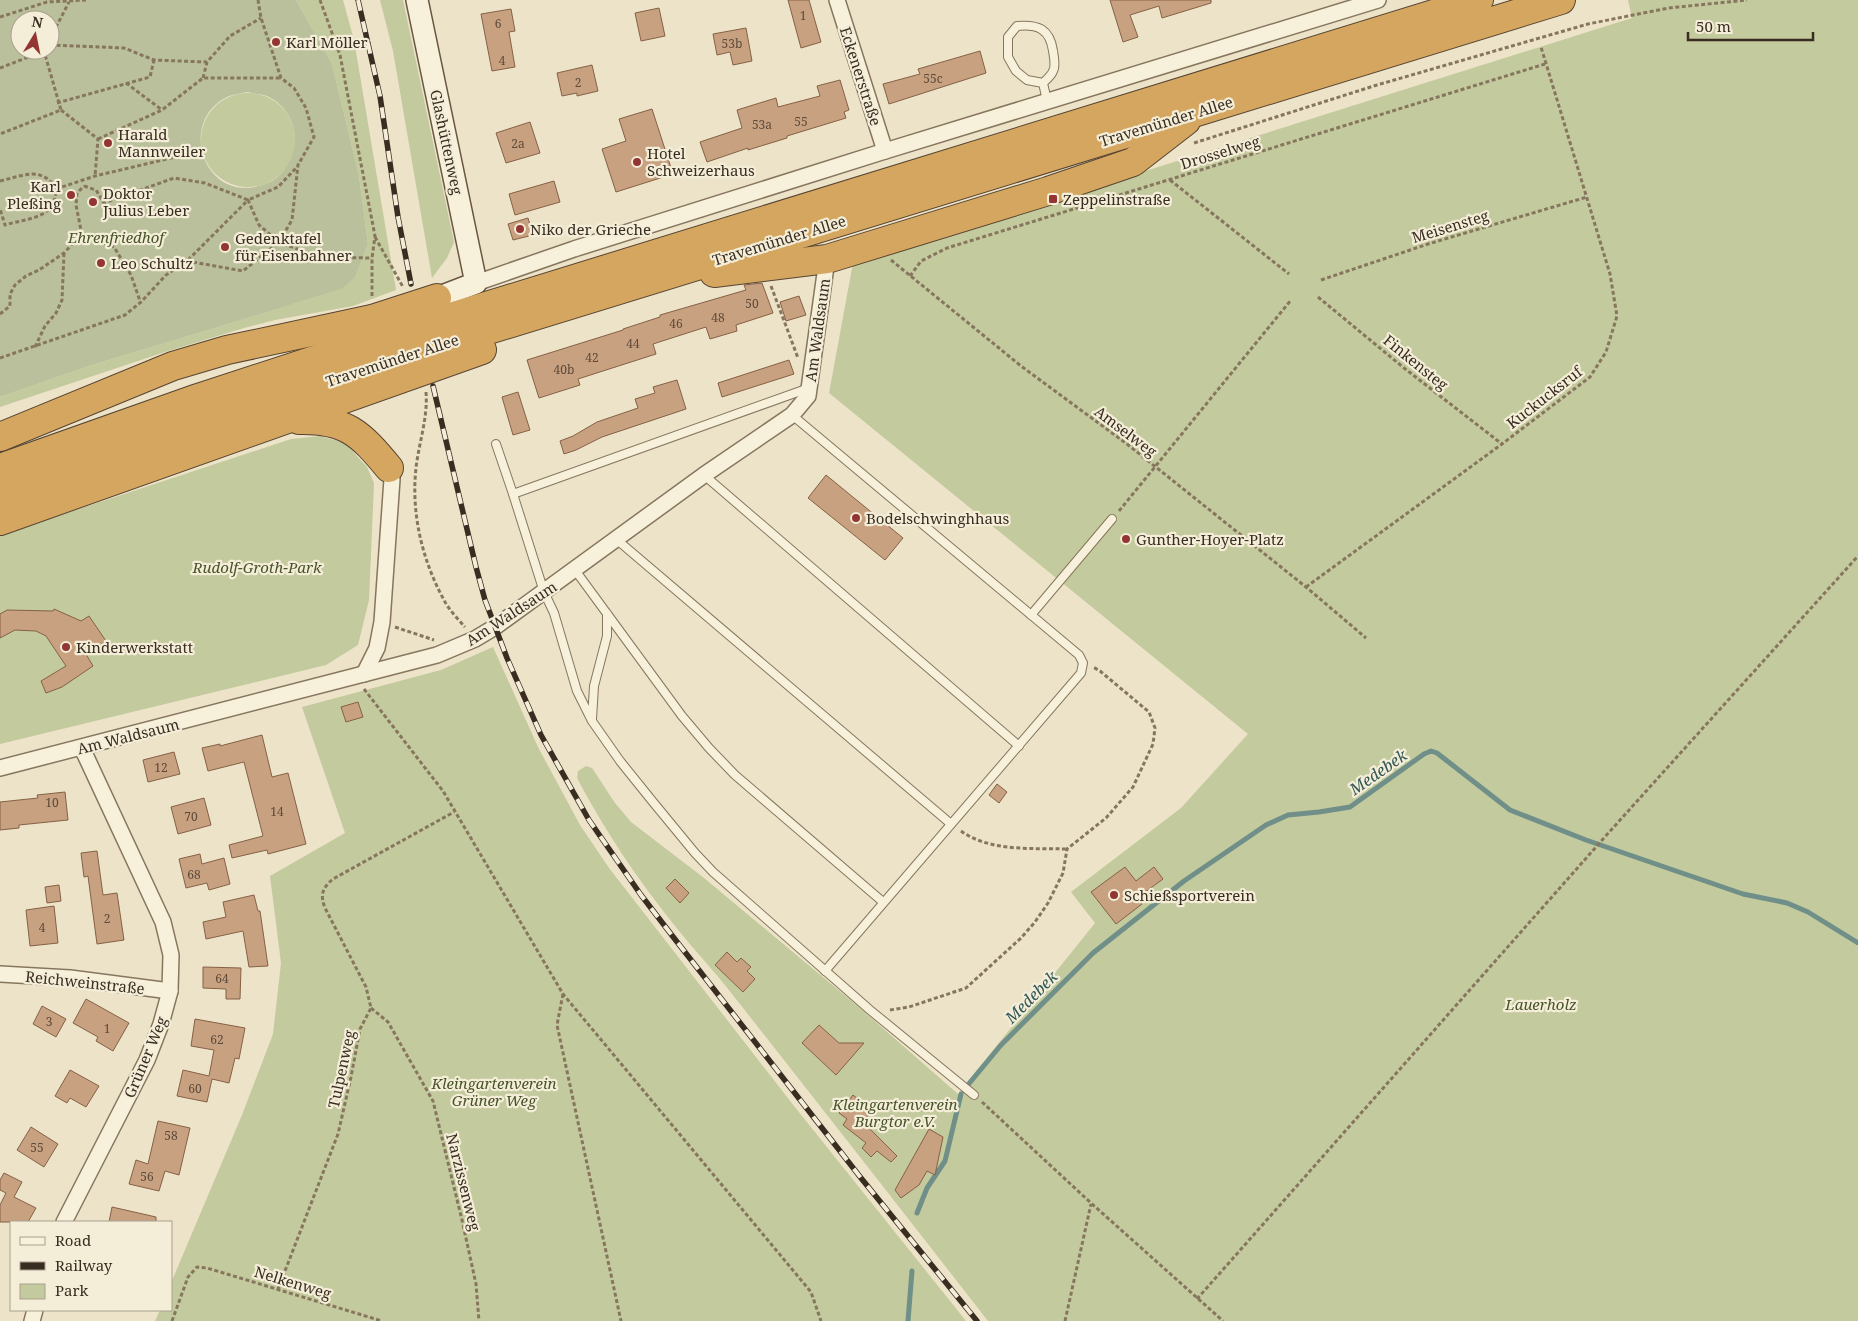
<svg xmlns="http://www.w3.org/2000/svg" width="1858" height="1321" font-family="'Noto Serif',serif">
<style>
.green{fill:#c3ca9d}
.cemetery{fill:#bac09b;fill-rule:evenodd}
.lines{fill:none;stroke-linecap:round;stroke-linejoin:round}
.stream{stroke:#708f88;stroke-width:5}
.building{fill:#c8a181;stroke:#856145}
.lane-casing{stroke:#87765e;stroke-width:10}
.street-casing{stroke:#87765e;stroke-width:18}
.secondary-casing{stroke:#695741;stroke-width:24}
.highway-casing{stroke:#564432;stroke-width:30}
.path{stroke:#87765e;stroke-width:3;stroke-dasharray:4 2.5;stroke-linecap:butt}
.lane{stroke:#f7f0db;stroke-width:8}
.street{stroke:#f7f0db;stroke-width:15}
.secondary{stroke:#f7f0db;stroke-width:21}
.highway{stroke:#d5a65f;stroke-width:28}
.rail-casing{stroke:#392d21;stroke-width:5.5}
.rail{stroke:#f4edd8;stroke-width:4;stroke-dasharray:11;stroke-linecap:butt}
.poi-dot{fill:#933532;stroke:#f4edd8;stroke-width:2}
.labels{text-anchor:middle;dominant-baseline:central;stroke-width:4.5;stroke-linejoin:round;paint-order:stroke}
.number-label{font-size:12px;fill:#5d4a39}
.poi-label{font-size:15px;fill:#392d21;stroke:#f4edd8;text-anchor:start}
.street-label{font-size:15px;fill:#392d21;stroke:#f4edd8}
.park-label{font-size:15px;font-style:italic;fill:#475429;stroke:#f4edd8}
.water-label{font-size:16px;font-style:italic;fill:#315756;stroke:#f4edd8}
</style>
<rect width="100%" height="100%" fill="#ece3c8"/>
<g class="green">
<polygon points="296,0 343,0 354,40 396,290 353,306 275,320 244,328 165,352 0,407 0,397 89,366 261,314 340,289 355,278 368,244 359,176 332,64"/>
<polygon points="380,0 403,0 454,242 447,258 432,278 393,51"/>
<path d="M1628,0H1858V1321H988C904,1213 820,1106 736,999C717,974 695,951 675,926C638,880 605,831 577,778L578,771L586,766L592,768L615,803L631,822L704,878L854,1003L958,1094L1095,923L1071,892L1181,808L1248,734L829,393L853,263L1632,18Z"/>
<circle cx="248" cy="140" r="47"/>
<polygon points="320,436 345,443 367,467 374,483 369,600 358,645 326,665 0,744 0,535 291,439"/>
<polygon points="493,647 538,747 580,825 609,868 794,1106 966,1321 155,1321 160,1310 171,1310 171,1283 242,1115 273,1034 281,963 270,876 345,833 302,707 441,670"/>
</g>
<path class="cemetery" d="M0,0H296L332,64L359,176L368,244L355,278L341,289L261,314L89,366L0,397ZM20,20H50V50H20ZM248,92C254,94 262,94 267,96C295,109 303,143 286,167C279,179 268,184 255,187C200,197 179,118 229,96C235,94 242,93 248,92Z"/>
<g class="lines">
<g class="stream">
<polyline points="967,1086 1001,1045 1093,953 1184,881 1266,825 1288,815 1319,812 1350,807 1424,754 1431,751 1437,753 1510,810 1586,840 1743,894 1787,903 1808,912 1858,943"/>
<polyline points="917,1213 927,1188 945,1161 961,1094"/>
<polyline points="908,1321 912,1271"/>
</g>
</g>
<g class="building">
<polygon points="788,0 809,0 821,42 801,48"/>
<polygon points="1110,0 1211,0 1211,3 1162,18 1159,6 1130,15 1138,37 1123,42"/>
<polygon points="659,8 665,36 641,41 635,13"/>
<polygon points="511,9 515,31 509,32 515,67 492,71 481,14"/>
<polygon points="746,28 752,61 733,65 730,52 717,55 713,34"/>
<polygon points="980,51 986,73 889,104 883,84 920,74 918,69"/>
<polygon points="592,65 598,91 577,96 577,93 562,96 557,73"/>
<polygon points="840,80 849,110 844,112 846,118 787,136 787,138 748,150 748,148 707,162 700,142 742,128 737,110 776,98 778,107 820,96 817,86"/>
<polygon points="652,109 673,174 616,192 602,149 626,141 619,119"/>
<polygon points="530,122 540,153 506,163 496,133"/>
<polygon points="554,181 560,202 515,215 509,194"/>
<polygon points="528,218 533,235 513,240 508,224"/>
<polygon points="762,283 773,313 736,325 737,331 710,339 706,327 653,344 656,354 578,379 580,385 539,398 527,360 623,330 623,329 660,317 660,315 746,290 744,285"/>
<polygon points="799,296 806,315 786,321 780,302"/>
<polygon points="789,360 794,374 722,397 718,383"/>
<polygon points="677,380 686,409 602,437 576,450 564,454 560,441 573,436 597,422 638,408 635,399 655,393 653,387"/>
<polygon points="518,392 530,430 513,435 502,397"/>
<polygon points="826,475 903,538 885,560 808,498"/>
<polygon points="54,609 81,621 89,616 106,641 86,654 93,666 62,687 46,693 41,681 66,666 46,636 36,631 15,630 0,638 0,614 7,610 53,611"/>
<polygon points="358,702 363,717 346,722 341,707"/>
<polygon points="262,735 272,777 288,773 306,844 268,854 267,850 232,858 229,845 263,836 244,762 208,771 202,748 220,744 220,746"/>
<polygon points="174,752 180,774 148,782 143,760"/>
<polygon points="997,784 1007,792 999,803 989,795"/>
<polygon points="65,792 68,820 19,825 19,828 0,830 0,802 38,798 37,795"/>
<polygon points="204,798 211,825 178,834 171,807"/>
<polygon points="97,851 103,895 117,893 124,940 97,944 88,876 84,877 81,853"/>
<polygon points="200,854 202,864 224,858 230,884 209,890 207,883 186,888 179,859"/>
<polygon points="1125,867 1136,881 1154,867 1163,879 1137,898 1142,904 1116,924 1091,892"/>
<polygon points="675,879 689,893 680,903 666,888"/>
<polygon points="59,885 61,901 47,903 45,887"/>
<polygon points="254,895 258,911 260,911 268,966 249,967 243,931 206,939 203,922 226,917 223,902"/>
<polygon points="54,906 58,943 30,946 26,910"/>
<polygon points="727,952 737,962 741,958 751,967 747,971 755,979 743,992 715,965"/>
<polygon points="203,967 241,968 240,999 226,999 226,989 203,988"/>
<polygon points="86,999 129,1023 113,1051 96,1041 98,1037 73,1023"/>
<polygon points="42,1006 66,1019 56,1037 33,1024"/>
<polygon points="195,1019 245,1028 239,1059 235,1058 229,1083 212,1079 207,1102 177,1096 183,1070 209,1076 214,1050 191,1046"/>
<polygon points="819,1025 839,1043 864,1043 836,1075 802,1043"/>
<polygon points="70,1070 99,1086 86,1107 70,1098 67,1103 55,1096"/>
<polygon points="853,1095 872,1110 863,1122 897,1156 891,1162 877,1151 871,1157 862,1148 866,1143 843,1125 847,1119 839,1113"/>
<polygon points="158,1121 190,1128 179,1175 165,1171 159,1191 129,1184 136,1160 148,1164"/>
<polygon points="31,1127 58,1144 44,1167 17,1150"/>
<polygon points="929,1129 943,1137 935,1175 927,1171 919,1185 901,1198 895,1190"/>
<polygon points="4,1173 22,1182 14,1197 36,1208 28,1222 0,1222 0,1205 6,1193 0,1190 0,1180"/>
<polygon points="112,1207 156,1217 156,1222 109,1222"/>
</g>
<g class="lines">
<defs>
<g id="lane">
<path d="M1043,83C1046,80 1052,75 1053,71C1056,66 1054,57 1053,51C1050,29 1038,24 1017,26L1008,37V57L1016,71L1027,80L1043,83L1047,101"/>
<polyline points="809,388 513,494 544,592 554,613 577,691 592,721 620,761 653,802 695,853 713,872 870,1010 974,1095"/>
<polyline points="792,415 1079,655 1083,663 1081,673 825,971"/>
<polyline points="496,444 513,494"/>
<polyline points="704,475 1019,746"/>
<polyline points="616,539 951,824"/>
<polyline points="575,570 682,716 709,748 735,775 883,902"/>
<polyline points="1031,615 1112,519"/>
<polyline points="592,719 594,686 607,636 607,614"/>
</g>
<g id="street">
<polyline points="837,0 885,151"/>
<polyline points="476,283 574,249 885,151 1378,0"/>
<polyline points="364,674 377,648 382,622 392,479 389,468"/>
<polyline points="0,768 437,655 475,639 495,627 704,475 792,415 808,396 827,259"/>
<polyline points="0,974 70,978 170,991"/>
<polyline points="64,1222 147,1060 161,1024 170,991 171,955 163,922 82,748"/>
<polyline points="32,1321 35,1310"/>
</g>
<polyline id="secondary" points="417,0 476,283 437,298"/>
<g id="highway">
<polyline points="714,273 827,259 1048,191 1133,162 1186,121"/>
<path d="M299,420C346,419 360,433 389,468"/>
<polyline points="0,437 173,366 227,350 372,319 437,298"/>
<polyline points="0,468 198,398 360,345 1479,0"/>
<polyline points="0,493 180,429 404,356 1561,0"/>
<polyline points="0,521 482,350"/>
</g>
</defs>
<use href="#lane" class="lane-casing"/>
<use href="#street" class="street-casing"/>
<use href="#secondary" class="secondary-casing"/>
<use href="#highway" class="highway-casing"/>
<g class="path">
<polyline points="320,0 340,55 375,236 372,258 372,297"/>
<polyline points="0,17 47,2 86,0"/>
<polyline points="50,39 69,2"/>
<polyline points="50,45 124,48 154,60 207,62"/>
<polyline points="0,68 44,51 61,110 0,134"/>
<polyline points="203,78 207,62 230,36 261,18"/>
<polyline points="126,83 162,110"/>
<polyline points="57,103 150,77 154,60"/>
<polyline points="61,110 98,139 95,176"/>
<polyline points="98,139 162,110 203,78 281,78"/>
<polyline points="1194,143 1377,85 1588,24 1669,8 1747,0"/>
<polyline points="1170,180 1289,274"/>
<path d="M0,181C22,176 42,165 56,189C56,219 28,218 5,225L0,209"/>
<polyline points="84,186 96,190 104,203 174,178 205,183 248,200 278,187 298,166"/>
<polyline points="56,189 95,176 201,151"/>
<polyline points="82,235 76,205 77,193 84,186"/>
<polyline points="375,237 403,287"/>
<polyline points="188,260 248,200 259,225 279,242 318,257 372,258"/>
<polyline points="891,260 1021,366 1127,444 1306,587 1366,638"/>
<polyline points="910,276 921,261 947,248 1545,64"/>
<polyline points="1321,280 1428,244 1587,197"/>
<polyline points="771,286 798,358"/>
<polyline points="1318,297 1404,368 1502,444"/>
<polyline points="0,314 10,306 10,294 15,285 26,276 39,270 64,253 77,239 82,235 114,247 131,275 140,301"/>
<polyline points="35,347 45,326 56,313 62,300 64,253"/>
<polyline points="0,358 125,315 141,302 166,275 187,261 243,271 279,242 292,220 298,165 314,137 306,108 294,88 281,78 261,18 258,0"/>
<path d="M426,392C428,418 419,442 416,468C411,513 422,560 444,600C449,610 458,619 465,627"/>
<polyline points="1119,511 1291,300"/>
<polyline points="1306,587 1502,444 1590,377 1606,352 1617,316 1610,274 1541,47"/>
<polyline points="395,627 434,640"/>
<polyline points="364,689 443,791 563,994 811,1292 821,1321"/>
<path d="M961,831C990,852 1033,848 1067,849"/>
<polyline points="563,994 557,1025 621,1321"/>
<polyline points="371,1008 388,1022 433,1101 462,1220 476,1284 479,1321"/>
<polyline points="890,1010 909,1007 966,988 1021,938 1035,922 1048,903 1063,873 1067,849 1106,818 1133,787 1153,744 1155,728 1149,712 1100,671 1093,667"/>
<polyline points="982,1102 1091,1203 1223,1321"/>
<path d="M278,1289L338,1134L351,1077L360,1029L371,1008L366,987L325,908C320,895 322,888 333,879L454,812"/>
<polyline points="1197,1299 1603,839 1858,556"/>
<polyline points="172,1321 188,1277 197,1267 207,1268 382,1321"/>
<polyline points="1065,1321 1091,1204"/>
</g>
<use href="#lane" class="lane"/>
<use href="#street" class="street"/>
<use href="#secondary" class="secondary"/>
<use href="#highway" class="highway"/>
<defs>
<g id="rail">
<polyline points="358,0 380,96 398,217 411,284"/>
<polyline points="433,386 476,567 485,600 507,658 541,735 589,820 641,895 674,938 861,1178 977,1321"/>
</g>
</defs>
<use href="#rail" class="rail-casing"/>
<use href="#rail" class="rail"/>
</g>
<g class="poi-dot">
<circle cx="276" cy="42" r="5"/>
<circle cx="108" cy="143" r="5"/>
<circle cx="637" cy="162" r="5"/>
<circle cx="71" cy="195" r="5"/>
<rect x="1048" y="194" width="10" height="10" rx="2.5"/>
<circle cx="93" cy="202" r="5"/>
<circle cx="520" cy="229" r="5"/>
<circle cx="225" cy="247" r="5"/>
<circle cx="101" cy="263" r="5"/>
<circle cx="856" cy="518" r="5"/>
<circle cx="1126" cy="539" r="5"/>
<circle cx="66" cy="647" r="5"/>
<circle cx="1114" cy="895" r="5"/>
</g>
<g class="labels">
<g class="number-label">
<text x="803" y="15">1</text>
<text x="498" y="23">6</text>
<text x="732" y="43">53b</text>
<text x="502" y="60">4</text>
<text x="933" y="78">55c</text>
<text x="578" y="82">2</text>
<text x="801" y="121">55</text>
<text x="762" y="124">53a</text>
<text x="518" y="143">2a</text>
<text x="752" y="303">50</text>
<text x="718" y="317">48</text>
<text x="676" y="323">46</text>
<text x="633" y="343">44</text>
<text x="592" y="357">42</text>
<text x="564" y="369">40b</text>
<text x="161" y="767">12</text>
<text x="52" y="802">10</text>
<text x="277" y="811">14</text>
<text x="191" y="816">70</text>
<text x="194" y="874">68</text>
<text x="107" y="918">2</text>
<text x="42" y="927">4</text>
<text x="222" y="978">64</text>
<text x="49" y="1021">3</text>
<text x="107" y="1028">1</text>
<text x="217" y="1039">62</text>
<text x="195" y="1088">60</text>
<text x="171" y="1135">58</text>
<text x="37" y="1147">55</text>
<text x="147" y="1176">56</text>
</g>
<g class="poi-label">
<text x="286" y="42">Karl Möller</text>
<text x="118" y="134">Harald<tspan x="118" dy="17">Mannweiler</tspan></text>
<text x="647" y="153">Hotel<tspan x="647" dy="17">Schweizerhaus</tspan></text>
<text x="61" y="186" text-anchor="end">Karl<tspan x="61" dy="17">Pleßing</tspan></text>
<text x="103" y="193">Doktor<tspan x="103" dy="17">Julius Leber</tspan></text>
<text x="1063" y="199">Zeppelinstraße</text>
<text x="530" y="229">Niko der Grieche</text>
<text x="235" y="238">Gedenktafel<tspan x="235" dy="17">für Eisenbahner</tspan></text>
<text x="111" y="263">Leo Schultz</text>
<text x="866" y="518">Bodelschwinghhaus</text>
<text x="1136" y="539">Gunther-Hoyer-Platz</text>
<text x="76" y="647">Kinderwerkstatt</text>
<text x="1124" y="895">Schießsportverein</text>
</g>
<g class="street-label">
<text transform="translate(861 76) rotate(72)">Eckenerstraße</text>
<text transform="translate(1166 121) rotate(-17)">Travemünder Allee</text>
<text transform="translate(447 142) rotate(78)">Glashüttenweg</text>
<text transform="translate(1220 152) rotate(-17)">Drosselweg</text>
<text transform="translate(1450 226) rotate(-17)">Meisensteg</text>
<text transform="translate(779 240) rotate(-17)">Travemünder Allee</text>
<text transform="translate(817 330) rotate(-82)">Am Waldsaum</text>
<text transform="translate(392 360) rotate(-18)">Travemünder Allee</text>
<text transform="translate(1416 362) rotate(39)">Finkensteg</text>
<text transform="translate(1544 397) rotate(-38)">Kuckucksruf</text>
<text transform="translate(1126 431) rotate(37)">Amselweg</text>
<text transform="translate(511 613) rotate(-33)">Am Waldsaum</text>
<text transform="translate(128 736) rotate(-14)">Am Waldsaum</text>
<text transform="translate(85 982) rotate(6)">Reichweinstraße</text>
<text transform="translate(145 1057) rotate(-67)">Grüner Weg</text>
<text transform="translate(341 1069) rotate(-78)">Tulpenweg</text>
<text transform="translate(464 1182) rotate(76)">Narzissenweg</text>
<text transform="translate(293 1282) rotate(17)">Nelkenweg</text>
</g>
<g class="park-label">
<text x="116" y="237">Ehrenfriedhof</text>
<text x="257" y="567">Rudolf-Groth-Park</text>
<text x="1541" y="1004">Lauerholz</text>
<text x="494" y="1083">Kleingartenverein<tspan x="494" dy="17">Grüner Weg</tspan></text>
<text x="895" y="1104">Kleingartenverein<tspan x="895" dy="17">Burgtor e.V.</tspan></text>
</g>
<g class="water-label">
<text transform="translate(1378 772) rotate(-35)">Medebek</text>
<text transform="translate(1031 997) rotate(-45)">Medebek</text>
</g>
</g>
<rect x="10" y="1221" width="162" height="90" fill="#f4edd8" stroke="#a9a08f"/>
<rect x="20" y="1237" width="25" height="8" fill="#f7f0db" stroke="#a9a08f"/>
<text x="55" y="1246" font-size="15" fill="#392d21">Road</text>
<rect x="20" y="1262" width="25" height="8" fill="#392d21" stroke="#a9a08f"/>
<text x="55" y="1271" font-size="15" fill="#392d21">Railway</text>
<rect x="20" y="1284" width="25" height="15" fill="#c3ca9d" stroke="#a9a08f"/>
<text x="55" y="1296" font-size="15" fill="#392d21">Park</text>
<g transform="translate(35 35) rotate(10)"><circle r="24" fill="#f4edd8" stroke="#a9a08f"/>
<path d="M0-4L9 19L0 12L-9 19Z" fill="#933532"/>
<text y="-8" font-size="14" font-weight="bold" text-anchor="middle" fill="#392d21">N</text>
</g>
<path d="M1688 32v8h125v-8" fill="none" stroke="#392d21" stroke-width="2.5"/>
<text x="1696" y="32" font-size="15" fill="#392d21" stroke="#f4edd8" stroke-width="4" paint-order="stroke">50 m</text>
</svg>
